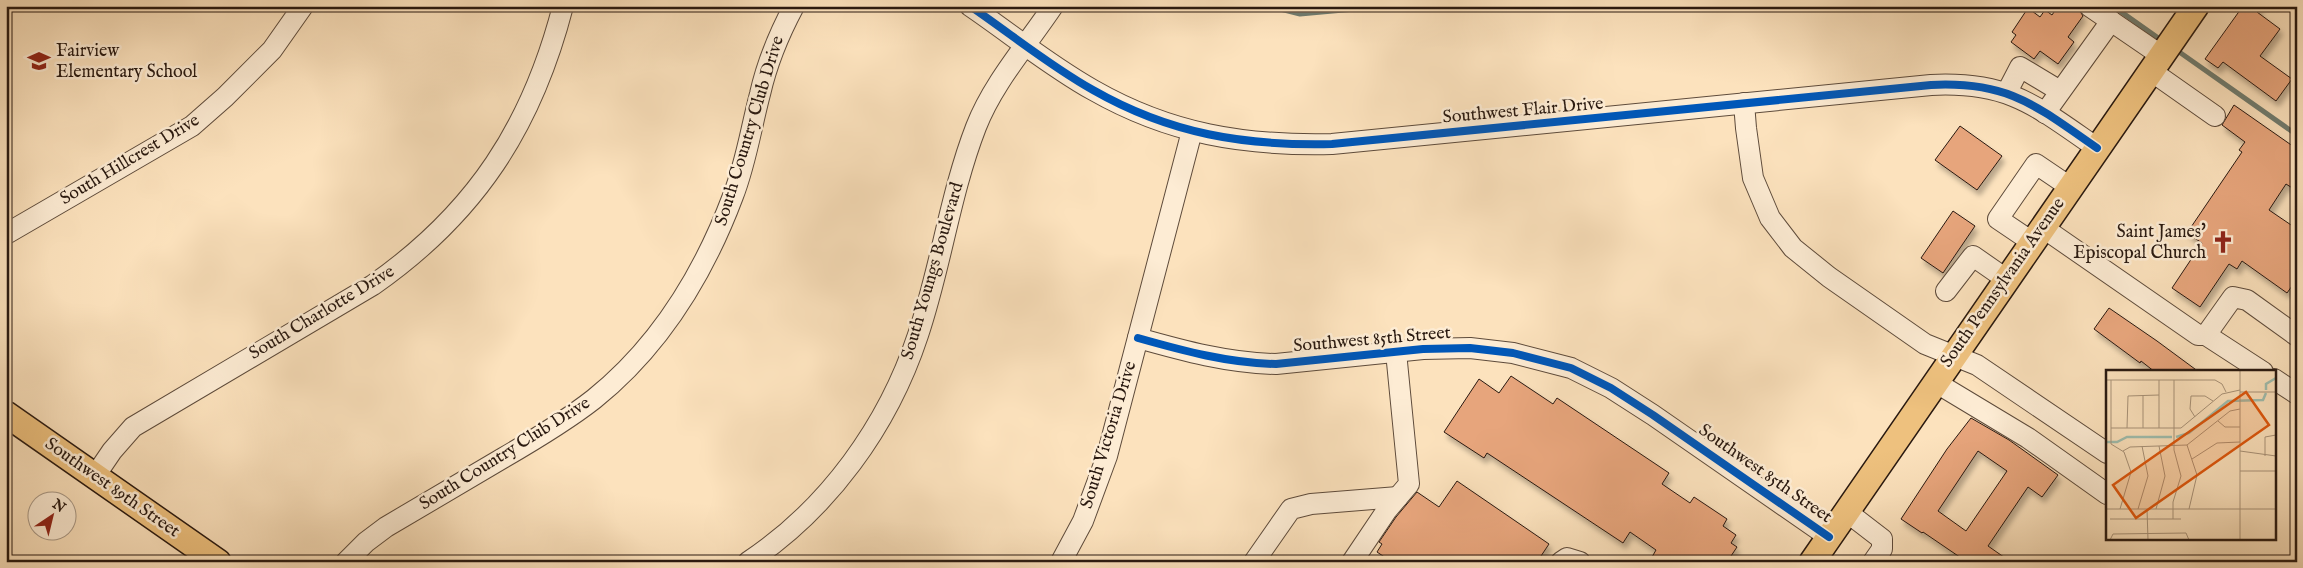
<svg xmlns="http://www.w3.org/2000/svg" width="2303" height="568" font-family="'IM FELL English',serif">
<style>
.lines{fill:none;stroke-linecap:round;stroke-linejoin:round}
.stream{stroke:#707c6f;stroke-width:5}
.building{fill:#e7a57c;stroke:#291910;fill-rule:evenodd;filter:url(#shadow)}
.minor-casing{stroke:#5e4b3b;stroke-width:22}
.major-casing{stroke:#291910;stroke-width:28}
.minor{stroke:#fdecd4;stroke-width:20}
.major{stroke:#eec17e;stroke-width:25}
.cycleway-casing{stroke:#fdecd4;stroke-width:11}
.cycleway{stroke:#0057b8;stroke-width:8}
.labels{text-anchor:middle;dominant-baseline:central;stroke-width:5;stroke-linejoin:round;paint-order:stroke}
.poi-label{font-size:18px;fill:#291910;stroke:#fdecd4;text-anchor:start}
.street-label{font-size:18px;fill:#291910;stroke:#fdecd4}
.inset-river{fill:none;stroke:#9fbeaf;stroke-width:2.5}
.inset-road{fill:none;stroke:#a89278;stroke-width:1}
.view{fill:#de560c;fill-opacity:0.15;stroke:#de560c;stroke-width:2.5}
.inset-edge{fill:none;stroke:#291910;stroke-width:2.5}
</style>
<defs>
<filter id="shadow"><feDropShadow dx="3" dy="5.5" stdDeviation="2.5" flood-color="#0004"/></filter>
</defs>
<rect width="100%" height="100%" fill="#fce2bd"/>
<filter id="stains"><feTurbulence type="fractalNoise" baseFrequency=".004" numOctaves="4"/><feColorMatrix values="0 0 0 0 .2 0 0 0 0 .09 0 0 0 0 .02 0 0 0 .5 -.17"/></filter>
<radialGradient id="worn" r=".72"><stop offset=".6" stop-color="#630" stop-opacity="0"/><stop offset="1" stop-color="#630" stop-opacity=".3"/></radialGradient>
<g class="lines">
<g class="stream">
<polyline points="1268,6 1300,14 1387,6"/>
<polyline points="2113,6 2164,42"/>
<polyline points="2175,49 2297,135"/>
</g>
</g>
<g class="building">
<polygon points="2058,6 2077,6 2083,16 2068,37 2074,42 2058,64 2040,51 2034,59 2011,42 2016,35 2012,32 2028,8 2040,17 2045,10 2052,15"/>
<polygon points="2243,6 2261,6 2257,12 2280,29 2260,56 2292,79 2276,101 2223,62 2218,68 2205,59"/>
<polygon points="2234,105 2297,149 2297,191 2286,184 2269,210 2297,229 2297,279 2287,293 2242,261 2237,269 2229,264 2200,307 2172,288 2202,243 2187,233 2242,152 2239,150 2245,142 2222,125"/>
<polygon points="1960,126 2002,156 1977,190 1935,160"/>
<polygon points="1953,211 1975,226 1943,273 1921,258"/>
<polygon points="2109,308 2157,341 2199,372 2155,372 2141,361 2140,363 2094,329"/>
<polygon points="1511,376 1553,404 1557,398 1669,473 1662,484 1690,503 1694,497 1727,519 1723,526 1736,535 1731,543 1737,547 1727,562 1660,562 1652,557 1656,550 1630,532 1623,543 1487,453 1484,458 1444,432 1479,379 1499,393"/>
<path d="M1971,418L2009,440L2058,475L2042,497L2028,487L1988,546L2011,562H1967L1923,532L1922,533L1901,519L1947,449ZM1978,451L2007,471L1966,531L1938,511Z"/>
<polygon points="1457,481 1549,544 1537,562 1392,562 1377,552 1382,544 1379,542 1396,517 1417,492 1439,507"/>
</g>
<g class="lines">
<defs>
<g id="minor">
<path d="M970,6C1011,34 1050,66 1093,90C1170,134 1244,146 1332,144L1931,85C2009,81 2036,106 2097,148"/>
<polyline points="2089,6 2162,56"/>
<polyline points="2151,71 2215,116"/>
<polyline points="2007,92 2020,67 2060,91"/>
<polyline points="1744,103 1746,128 1753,178 1770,218 1793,248 1829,277 1925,344 1977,365 2107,453"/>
<polyline points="2045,113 2111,21"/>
<polyline points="2042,227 2198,335 2206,335 2263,372"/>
<polyline points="6,234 192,126 225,97 272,50 303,6"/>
<polyline points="2032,242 1998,219 2036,164 2070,187"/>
<polyline points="1946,291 1973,256 2006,279"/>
<polyline points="2206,335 2233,297 2247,300 2297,336"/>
<path d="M1138,338C1184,351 1228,363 1276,364L1423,349L1470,348L1513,353L1571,368L1611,388L1653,415L1829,537"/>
<polyline points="2274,379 2297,394"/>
<polyline points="1935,382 2028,438 2107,494"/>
<path d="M95,476L112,451L133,427L373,285C476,213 532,126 563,6"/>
<polyline points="1847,512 1882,539 1882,549 1873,562"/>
<path d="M346,562L366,542L386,527C425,504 464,481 503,458C534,440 566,421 594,399C660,346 704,273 733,196C746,163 751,128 760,94C767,63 779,34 794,6"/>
<path d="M748,562C828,509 888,426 918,335C941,267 950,194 976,127C993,83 1027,45 1053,6"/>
<polyline points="1061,562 1083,521 1107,456 1192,131"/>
<polyline points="1254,562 1291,509 1311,504 1398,497"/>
<polyline points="1352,562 1387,510 1409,484 1396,352"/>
<polyline points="1561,562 1567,558 1580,562"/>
</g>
<g id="major">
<polyline points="6,414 218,562"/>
<polyline points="1812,562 2196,6"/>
</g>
</defs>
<use href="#minor" class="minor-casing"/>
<use href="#major" class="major-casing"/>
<use href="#minor" class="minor"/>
<use href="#major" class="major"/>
<defs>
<g id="cycleway">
<path d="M970,6C1011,34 1050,66 1093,90C1170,134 1244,146 1332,144L1931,85C2009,81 2036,106 2097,148"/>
<path d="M1138,338C1184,351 1228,363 1276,364L1423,349L1470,348L1513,353L1571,368L1611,388L1653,415L1829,537"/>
</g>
</defs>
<use href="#cycleway" class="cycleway-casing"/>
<use href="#cycleway" class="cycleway"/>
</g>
<defs>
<symbol id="school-bare" viewBox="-9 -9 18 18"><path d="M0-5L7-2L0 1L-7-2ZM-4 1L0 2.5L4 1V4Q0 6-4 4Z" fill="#8f2418" stroke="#fdecd4" stroke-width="2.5" paint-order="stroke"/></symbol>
<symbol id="church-bare" viewBox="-9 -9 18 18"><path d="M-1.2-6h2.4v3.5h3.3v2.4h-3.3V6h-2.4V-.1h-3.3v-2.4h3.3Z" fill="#8f2418" stroke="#fdecd4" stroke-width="2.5" paint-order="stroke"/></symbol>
</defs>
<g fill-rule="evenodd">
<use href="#school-bare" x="23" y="45" width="32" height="32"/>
<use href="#church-bare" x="2207" y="226" width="32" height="32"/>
</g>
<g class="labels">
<g class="poi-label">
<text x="56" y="51">Fairview<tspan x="56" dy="21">Elementary School</tspan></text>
<text x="2206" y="232" text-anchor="end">Saint James'<tspan x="2206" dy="21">Episcopal Church</tspan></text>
</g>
<g class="street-label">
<text transform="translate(1523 111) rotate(-5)">Southwest Flair Drive</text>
<text transform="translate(750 131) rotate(-73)">South Country Club Drive</text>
<text transform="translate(130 160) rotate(-31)">South Hillcrest Drive</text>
<text transform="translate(933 271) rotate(-74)">South Youngs Boulevard</text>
<text transform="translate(2003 283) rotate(-55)">South Pennsylvania Avenue</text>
<text transform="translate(322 313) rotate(-31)">South Charlotte Drive</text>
<text transform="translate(1372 340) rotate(-5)">Southwest 85th Street</text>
<text transform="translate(1109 435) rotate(-73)">South Victoria Drive</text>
<text transform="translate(505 454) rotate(-32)">South Country Club Drive</text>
<text transform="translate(1765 474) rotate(35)">Southwest 85th Street</text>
<text transform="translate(112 488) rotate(35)">Southwest 89th Street</text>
</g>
</g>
<g transform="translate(2106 370)">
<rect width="170" height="170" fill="#fce2bd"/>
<path class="inset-river" d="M160,20V14L170,8M70,67L83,63L122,31L157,30L160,23M0,72H11L21,67H66"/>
<path class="inset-road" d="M134,0V170M0,10H109L116,14L120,22M5,10V74L18,82L25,102L14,139M134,22H170M37,25V58M89,47L84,39L85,26H99L107,31M112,51L119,57H134M5,58H75L116,24L134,20M21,58L22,26L53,25M53,58V10M81,75L91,105L83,139M17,81L24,77L81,75L124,41L134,39M134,81L170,86M159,86V67L170,65M86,89L111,73L134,72M134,101H170M0,139H170M32,139L42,106L36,76M41,139L42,170M50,139L59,106L53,76M4,149H75M67,149V132L75,106L68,80V10M4,170L7,164L80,163L83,170"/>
<path class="view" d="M140,22L163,55L30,148L7,115Z"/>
<rect width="170" height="170" class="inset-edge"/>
</g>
<rect width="2303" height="568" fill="none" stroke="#fce2bd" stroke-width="25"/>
<rect x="8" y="8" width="2288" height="553" fill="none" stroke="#291910" stroke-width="2.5"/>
<rect x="12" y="12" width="2278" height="543" fill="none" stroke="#291910"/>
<g transform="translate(52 516) rotate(35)"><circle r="24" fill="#fdecd4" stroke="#a89886"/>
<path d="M0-4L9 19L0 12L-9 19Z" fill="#8f2418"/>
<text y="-8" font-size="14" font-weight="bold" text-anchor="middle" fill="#291910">N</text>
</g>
<rect width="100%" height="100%" filter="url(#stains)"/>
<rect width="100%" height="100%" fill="url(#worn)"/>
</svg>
